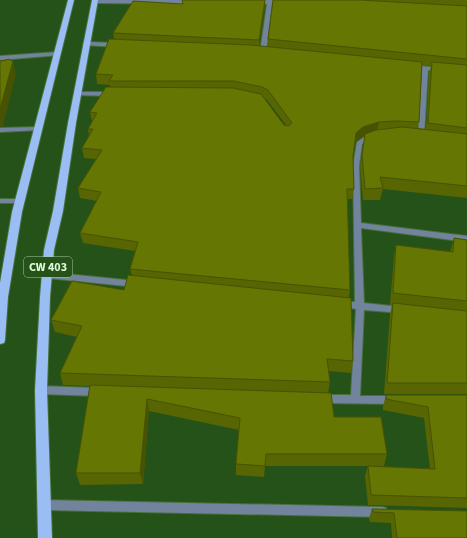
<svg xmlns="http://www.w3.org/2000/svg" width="467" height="538" font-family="'Source Sans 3',sans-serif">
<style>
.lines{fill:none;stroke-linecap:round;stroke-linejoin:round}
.street-casing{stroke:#47703b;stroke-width:2}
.primary-casing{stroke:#47703b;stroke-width:2}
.street{fill:#72839d;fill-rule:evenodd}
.primary{fill:#9abdf3;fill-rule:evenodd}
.wall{fill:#576503;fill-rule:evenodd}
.shaded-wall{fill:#475302}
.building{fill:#657603;stroke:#475302}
.labels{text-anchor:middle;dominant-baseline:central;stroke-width:4;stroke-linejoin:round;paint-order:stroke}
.shield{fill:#255218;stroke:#a8c8a0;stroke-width:1}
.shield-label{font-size:12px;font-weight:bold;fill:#e0fada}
</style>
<rect width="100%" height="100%" fill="#255218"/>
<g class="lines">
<defs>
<g id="street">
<polygon points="95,0 193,0 196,2 193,4 93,3 92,2"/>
<polygon points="256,0 283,0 286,2 283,4 272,4 266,52 263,54 260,52 267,4 254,3 253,2"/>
<polygon points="86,42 117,43 120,45 117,47 84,45 83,44"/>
<polygon points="58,52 60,53 60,55 0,60 0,56"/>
<polygon points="412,65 440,68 443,70 440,72 428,70 424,136 421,138 418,136 422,70 410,68 409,67"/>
<polygon points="77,92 111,92 114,94 111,96 75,95 74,94"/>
<polygon points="38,127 41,129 40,130 0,132 0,128"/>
<polygon points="375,134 378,136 377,137 370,139 362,144 359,166 361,223 467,236 467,242 361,228 364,303 401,307 404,308 405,310 404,312 401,313 364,310 360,396 394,396 397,397 399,400 397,403 394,404 322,403 319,402 317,399 319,396 322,395 351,395 356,309 338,306 337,304 338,302 341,301 355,302 353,166 357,142 366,136"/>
<polygon points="0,199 20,199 24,201 20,203 0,203"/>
<polygon points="47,272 136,281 139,282 140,284 139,286 136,287 47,278 43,275"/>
<polygon points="41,386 98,388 101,389 103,392 101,395 98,396 41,394 38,393 36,390 38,387"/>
<polygon points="43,500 382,507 386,508 387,512 386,516 382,517 43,510 39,509 38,505 39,501"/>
</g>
<g id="primary">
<polygon points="68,0 74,0 22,212 8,297 5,340 4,343 0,344 0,283 12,212"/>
<polygon points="92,0 98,0 76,123 63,211 54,250 50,297 47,390 52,538 38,538 35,390 40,297 44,250 53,211 68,123"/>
</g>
</defs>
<use href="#street" class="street-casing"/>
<use href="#primary" class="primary-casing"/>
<use href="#street" class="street"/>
<use href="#primary" class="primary"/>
</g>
<g class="wall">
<path d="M182,0H265V6L259,46L268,47V39L273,0H467V198L383,189L380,200H363L360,166L365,136L362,137L355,143L353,156L354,189L352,199H347L350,290L349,297L353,361L351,373L329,371L330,382L328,393L334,417L387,454L384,466H265L264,477L236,475V464L239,430L149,411L143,484L80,485L76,473L90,386L63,385L60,373L77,337L55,332L51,320L124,290L132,276L130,269L135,251L83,243L80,233L97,201L80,198L78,188L96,159L84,158L82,148L89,136L88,129L92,122L90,112L110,87V85L97,84L96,74L114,39L113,33L183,4ZM422,65L431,66L429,73L426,129L417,128L419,122ZM264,98L267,100L286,125H284Z"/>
<polygon points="454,238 467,240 467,394 384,394 390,314 392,305 390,305 394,256 396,245 450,252"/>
<polygon points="386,395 467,395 467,508 368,505 365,476 368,466 430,469 424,418 383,410 383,406"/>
<polygon points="372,509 467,511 467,538 392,538 391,523 370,522 369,518"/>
</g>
<g class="shaded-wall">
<polygon points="265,0 265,6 259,48 259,40"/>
<polygon points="13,61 16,74 3,126 0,127 0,109"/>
<polygon points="379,122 377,132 362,137 355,143 356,133 363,127"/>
<polygon points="147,399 149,411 143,484 140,473"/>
</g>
<g class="building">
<polygon points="182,0 265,0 259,40 113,33 133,1 183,4"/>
<polygon points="273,0 360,0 467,6 467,59 268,39"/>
<polygon points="109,39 251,45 422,62 419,122 396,121 379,122 363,127 356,133 353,156 354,189 347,189 350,290 130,269 138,242 80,233 101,192 78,188 102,150 82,148 93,129 88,129 97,113 90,112 106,87 233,88 261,94 284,125 289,126 292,123 268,90 262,87 233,81 109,81 113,75 96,74"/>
<polygon points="8,59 13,61 0,109 0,61 7,60"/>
<polygon points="432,62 467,65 467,128 428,123"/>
<polygon points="402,127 467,134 467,186 380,177 383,188 365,189 362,155 365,134 376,130"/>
<polygon points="454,238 467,240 467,301 393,293 396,245 453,252"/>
<polygon points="128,275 351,298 353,361 327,359 330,382 60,373 82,326 51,320 72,281 124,290"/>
<polygon points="393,303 467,311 467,383 387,383"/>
<polygon points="90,385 331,393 334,417 381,417 387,454 266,454 265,466 236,464 240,418 147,399 140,473 76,473"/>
<polygon points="386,395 467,395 467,498 371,495 368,466 435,469 428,407 386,399"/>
<polygon points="372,509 467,511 467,538 397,538 394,513 373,512"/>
</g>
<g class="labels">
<rect class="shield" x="24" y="257" width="48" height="20" rx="3"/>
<g class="shield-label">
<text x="48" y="267">CW 403</text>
</g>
</g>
</svg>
